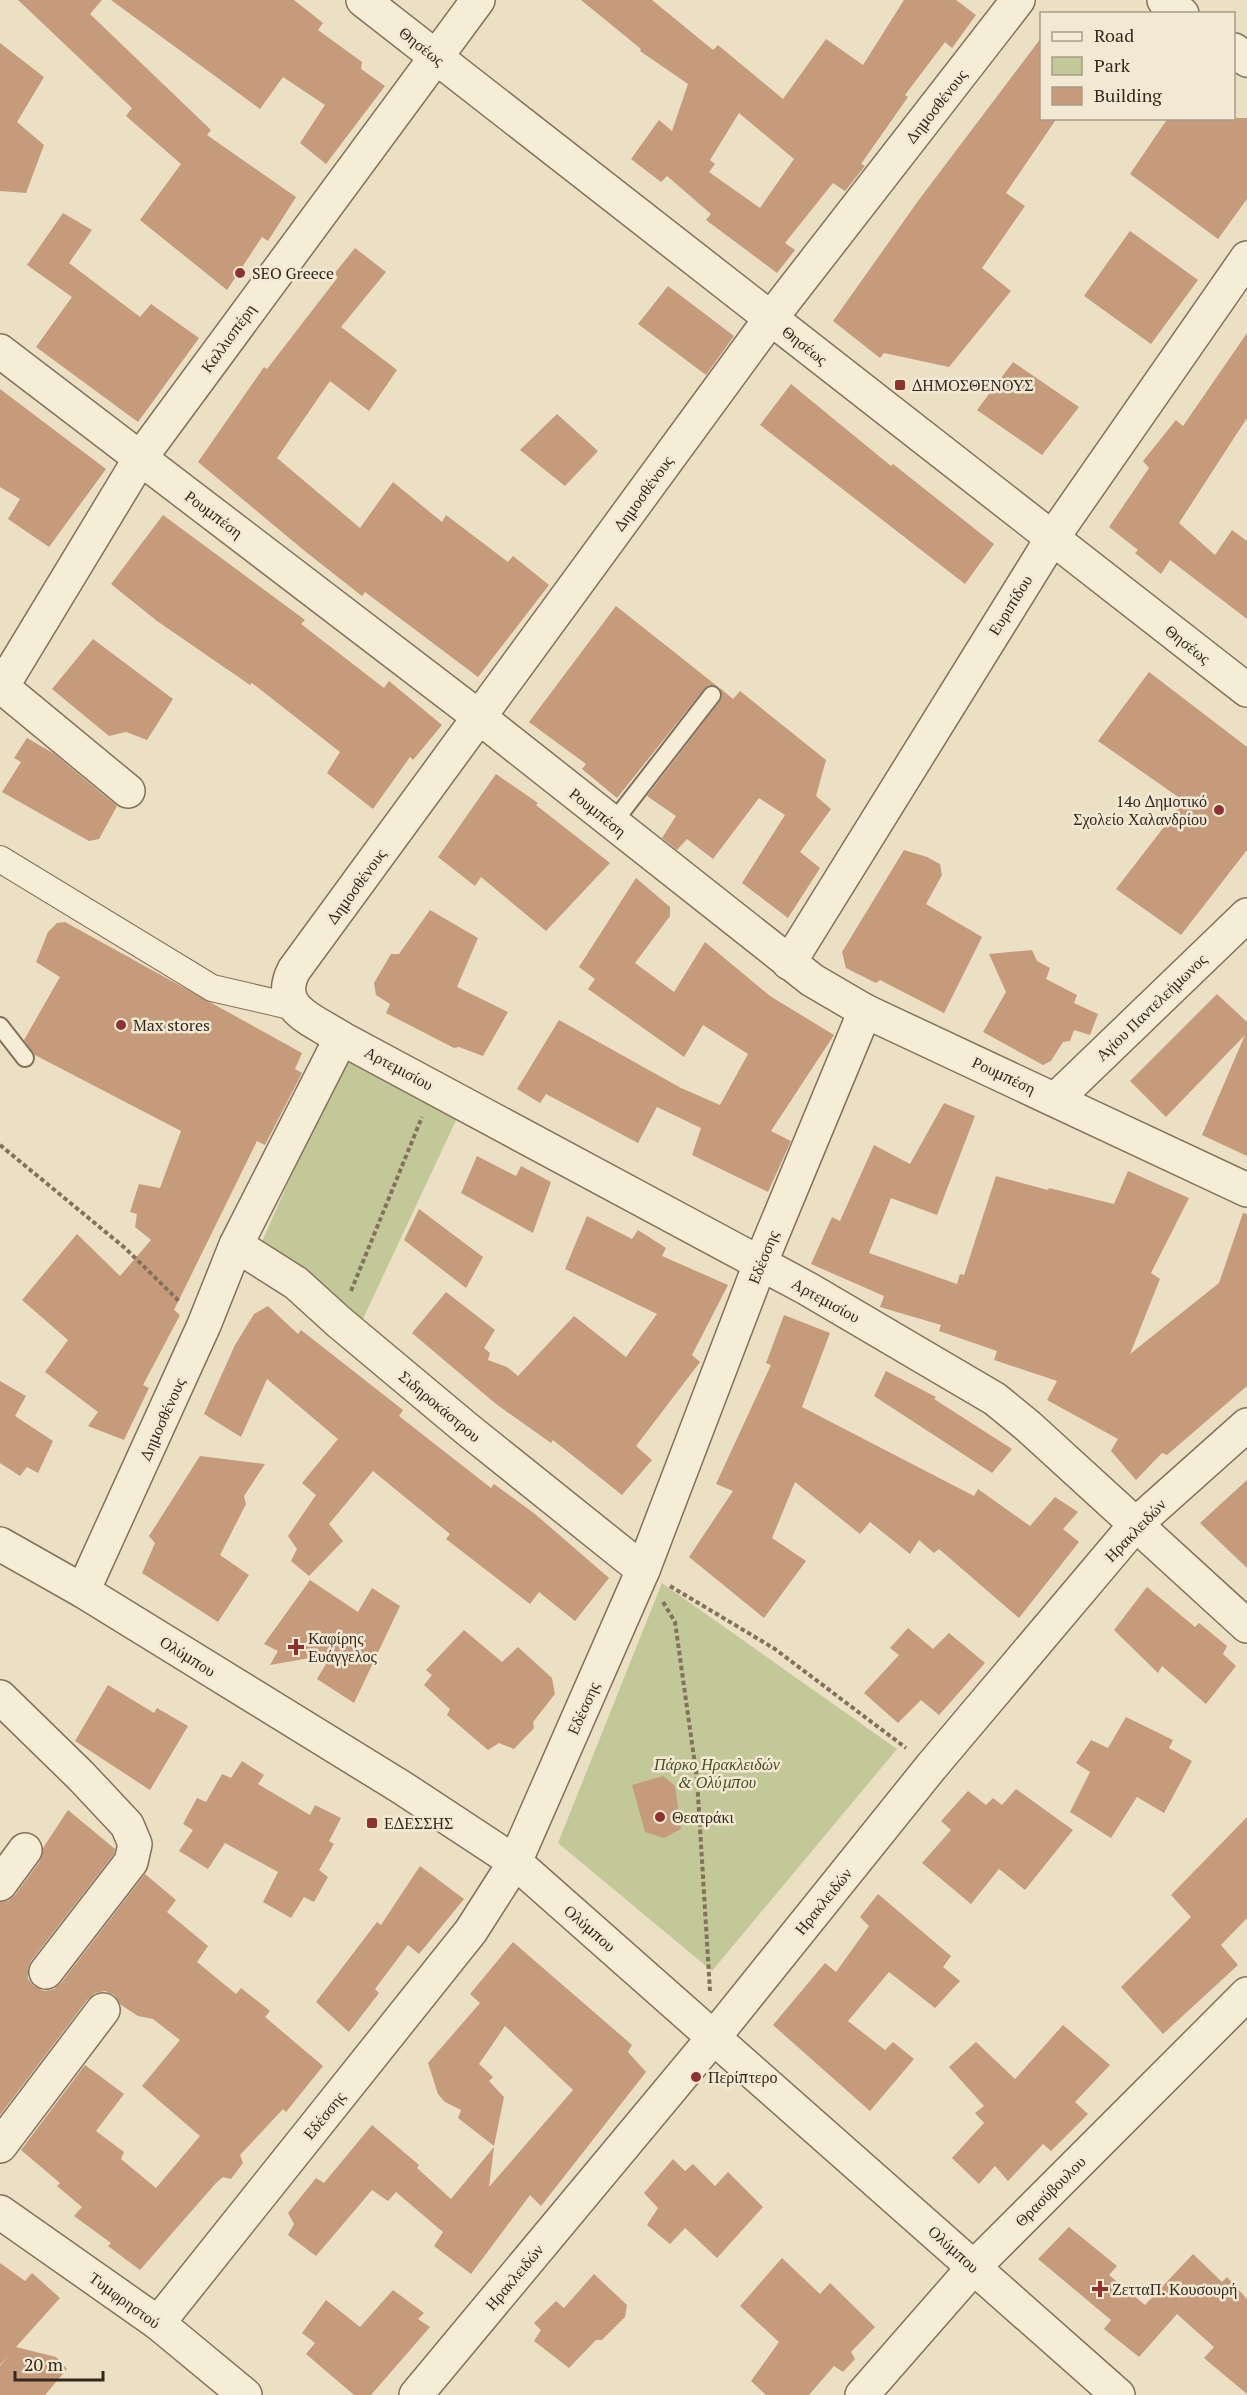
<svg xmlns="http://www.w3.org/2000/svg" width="1247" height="2395" font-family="'PT Serif',serif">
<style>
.green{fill:#c3c898}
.building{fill:#c69b7c;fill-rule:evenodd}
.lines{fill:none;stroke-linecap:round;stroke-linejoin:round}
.service-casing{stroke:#84715c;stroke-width:20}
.pedestrian-casing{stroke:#84715c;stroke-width:28}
.minor-casing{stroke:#84715c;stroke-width:36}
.tertiary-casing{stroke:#84715c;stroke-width:36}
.path{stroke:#84715c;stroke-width:4;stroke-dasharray:4.5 3;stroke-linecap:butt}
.service{stroke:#f6edd6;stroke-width:16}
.pedestrian{stroke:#f6edd6;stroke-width:26}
.minor{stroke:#f6edd6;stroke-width:33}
.tertiary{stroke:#f6edd6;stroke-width:33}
.poi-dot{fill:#8f3031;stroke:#f3e9d3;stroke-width:2}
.labels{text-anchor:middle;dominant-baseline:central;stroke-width:5;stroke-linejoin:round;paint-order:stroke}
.street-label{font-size:16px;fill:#35291f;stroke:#f3e9d3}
.poi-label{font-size:16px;fill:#35291f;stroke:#f3e9d3;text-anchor:start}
.park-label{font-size:16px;font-style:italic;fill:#465027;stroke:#f3e9d3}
</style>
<rect width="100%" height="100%" fill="#ebdfc4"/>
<g class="green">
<polygon points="345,1054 459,1114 361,1323 261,1244"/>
<polygon points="662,1583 897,1749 712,1971 558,1843"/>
</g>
<g class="building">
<polygon points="18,0 102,0 90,14 211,130 207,135 296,197 268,241 262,237 227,290 140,220 181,164 126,116 132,108"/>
<polygon points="111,0 294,0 323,23 318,30 362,62 361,69 385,86 326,164 300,143 325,105 283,77 260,109"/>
<path d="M581,0H652L713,50L718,45L783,99L826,39L863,65L904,0H956L976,15L952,48L945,42L905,95L908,97L861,164L865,166L845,191L833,183L785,243L795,250L777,273L706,220L711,214L667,176L661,182L631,159L659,120L672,131L688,84L640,51L641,49ZM739,113L794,159L760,208L709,172L715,164L710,160Z"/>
<polygon points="1041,38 1041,118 1057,118 1006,193 1025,206 982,268 1011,291 949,367 884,353 880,358 833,321 918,201"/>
<polygon points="0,43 44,77 17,122 44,145 26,193 0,191"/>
<polygon points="1168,118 1247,118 1247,199 1218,239 1130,174"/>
<polygon points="63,213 92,230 69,263 140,317 151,304 199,338 138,422 36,347 72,297 27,265"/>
<polygon points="1130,231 1198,280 1151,344 1084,296"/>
<polygon points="355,248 386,272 341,327 397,370 369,411 330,381 277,458 360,528 393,482 442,522 446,515 508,562 513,556 549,585 478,677 365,592 362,596 306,552 198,462 264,367 267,369 338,277 334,274"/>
<polygon points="668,286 734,336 706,375 638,324"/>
<polygon points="1247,333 1247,418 1179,523 1215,555 1232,530 1247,541 1247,619 1170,560 1161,574 1135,553 1138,550 1109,527 1149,468 1143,461 1176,420 1183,426"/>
<polygon points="1013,362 1079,407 1042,455 977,410"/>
<polygon points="791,384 891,466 893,464 994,544 965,584 760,425"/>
<polygon points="0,389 106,469 49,547 8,519 20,499 0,487"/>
<polygon points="557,414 598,451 565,486 520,450"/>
<polygon points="163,515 305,620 301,624 384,688 389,681 442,725 413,760 410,757 373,809 327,773 340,752 252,683 250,685 157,621 111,584"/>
<polygon points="616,606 717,686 709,685 704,689 617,798 582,769 586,764 529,722"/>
<polygon points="93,639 173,699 147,740 126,732 109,736 52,689"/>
<polygon points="1149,672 1247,747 1247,850 1181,935 1116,889 1184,801 1098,741"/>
<polygon points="720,688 733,699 740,691 826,760 816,796 831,809 800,852 820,868 788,918 742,883 785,815 759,798 713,859 687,839 677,850 662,838 676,816 647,796 720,701 722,696"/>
<polygon points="27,738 53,753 117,806 99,839 89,841 2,792 21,762 14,758"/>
<polygon points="496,774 538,803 536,805 610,863 546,931 481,877 475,886 438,857"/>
<polygon points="904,850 927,857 940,864 942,875 926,904 982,937 944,1013 880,980 876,983 846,968 842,952"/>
<polygon points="636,878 670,907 670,916 635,963 674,992 705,942 770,996 834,1035 771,1131 791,1141 768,1192 692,1155 701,1128 657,1107 638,1143 546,1094 540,1103 517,1089 559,1020 681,1088 720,1105 748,1054 703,1025 684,1057 588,989 595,979 579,967"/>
<polygon points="430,910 478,938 457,987 508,1012 483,1056 459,1047 454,1048 386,1013 390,1004 376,995 374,983 391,954 399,954"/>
<polygon points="65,922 302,1053 295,1069 302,1073 265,1145 257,1141 174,1310 180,1315 143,1385 149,1388 124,1440 88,1426 98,1412 45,1372 68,1340 22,1300 77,1234 120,1276 151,1240 135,1227 137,1214 130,1212 139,1184 160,1188 181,1131 35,1055 24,1040 60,977 36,962 48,932 57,923"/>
<polygon points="1032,950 1037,961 1050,968 1046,979 1077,995 1074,1003 1098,1014 1090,1035 1074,1030 1070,1041 1063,1042 1051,1061 1043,1065 983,1032 1006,992 989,954"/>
<polygon points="1217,994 1247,1022 1247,1156 1202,1135 1245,1035 1166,1117 1130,1081"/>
<polygon points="944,1103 975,1116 937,1215 891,1198 869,1253 957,1284 960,1274 964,1275 996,1176 1048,1190 1049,1188 1114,1204 1128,1171 1189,1198 1151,1273 1160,1279 1130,1354 1219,1283 1243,1213 1247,1214 1247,1386 1167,1455 1162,1453 1136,1480 1111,1451 1118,1439 1047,1400 1057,1381 994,1360 997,1351 939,1331 941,1325 880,1307 884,1296 811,1264 832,1217 840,1221 874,1145 910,1164"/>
<polygon points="477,1156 516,1176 521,1166 551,1182 533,1233 461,1193"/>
<polygon points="419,1209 483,1257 466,1288 404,1240"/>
<polygon points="587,1216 632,1239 638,1230 666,1248 662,1256 728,1285 692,1355 700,1362 636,1446 652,1460 622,1495 553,1440 551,1443 496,1404 412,1333 446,1292 495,1330 484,1348 490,1353 488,1360 507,1367 518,1376 574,1316 626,1357 657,1314 565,1269"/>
<polygon points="268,1306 298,1334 301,1330 403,1410 399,1416 491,1488 494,1484 535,1514 609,1578 575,1621 539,1592 530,1604 446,1539 450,1534 373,1471 329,1524 343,1541 309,1576 291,1561 297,1549 288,1536 316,1495 302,1483 338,1439 267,1379 241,1437 204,1414 235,1345 254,1314"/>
<polygon points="784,1315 830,1333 802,1407 974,1496 978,1489 1030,1526 1055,1497 1078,1512 1063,1529 1079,1542 1019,1618 939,1549 934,1553 919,1540 910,1554 870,1522 860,1534 795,1482 772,1538 806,1561 764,1618 689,1557 733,1491 716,1484 771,1365 766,1363"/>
<polygon points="886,1371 936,1397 934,1399 1012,1449 992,1473 874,1396"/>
<polygon points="0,1381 26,1396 15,1416 53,1441 38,1473 27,1467 20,1476 0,1463"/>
<polygon points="200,1456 265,1464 244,1496 246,1504 220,1555 249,1575 218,1622 142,1573 155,1543 149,1536"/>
<polygon points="1247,1480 1247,1568 1200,1523"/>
<polygon points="310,1580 358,1612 372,1588 400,1606 354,1703 317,1679 332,1654 270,1665 278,1651 264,1644"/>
<polygon points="1147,1587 1195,1627 1199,1623 1227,1646 1223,1654 1236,1666 1206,1704 1162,1666 1158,1673 1114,1630"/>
<polygon points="908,1628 933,1649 949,1633 985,1663 939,1715 921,1700 898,1723 864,1693 899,1655 890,1648"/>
<polygon points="464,1630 502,1662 518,1647 552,1678 555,1694 533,1722 534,1728 514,1749 499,1743 488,1750 447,1715 450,1709 424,1685 432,1675 426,1670"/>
<polygon points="108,1685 154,1713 157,1708 188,1726 150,1790 75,1741"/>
<polygon points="1126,1717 1173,1740 1169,1748 1192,1761 1164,1813 1137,1797 1111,1838 1070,1812 1090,1772 1076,1763 1091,1740 1108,1748"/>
<polygon points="242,1761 264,1775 258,1784 310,1815 315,1805 341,1818 329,1841 334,1844 319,1870 328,1877 314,1902 304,1897 291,1918 263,1902 278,1872 225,1843 208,1869 179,1851 193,1830 183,1824 197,1798 206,1802 222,1774 231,1778"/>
<polygon points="663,1776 675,1786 681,1829 664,1838 645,1832 632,1785"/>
<polygon points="1016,1789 1073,1830 1025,1890 999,1869 971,1904 922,1863 951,1830 941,1821 968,1791 986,1805 993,1798 1002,1805"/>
<polygon points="68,1810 115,1849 114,1854 31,1961 28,1969 28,1979 34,1986 44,1991 54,1989 61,1983 145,1874 176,1900 167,1912 208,1946 197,1962 236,1994 241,1988 270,2011 265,2017 323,2066 286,2112 283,2109 240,2155 243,2163 231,2179 223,2177 216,2183 140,2270 108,2246 111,2243 74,2216 82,2207 57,2186 60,2183 21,2150 85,2065 124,2094 96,2131 124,2152 121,2159 156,2188 200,2136 142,2086 180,2040 153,2019 138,2016 121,2005 114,1995 105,1991 95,1993 88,1999 0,2115 0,1902 8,1901 15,1895 40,1861 43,1848"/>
<polygon points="1247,1817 1247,1918 1221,1945 1238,1965 1163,2034 1121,1987 1191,1917 1171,1895"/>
<polygon points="420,1866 464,1899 419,1954 408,1945 375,1989 379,1993 349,2032 316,2002 377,1922 381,1925"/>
<polygon points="878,1894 951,1956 943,1967 960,1981 935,2008 889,1972 848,2021 885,2050 893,2042 914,2059 870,2111 773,2025 825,1963 836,1972 869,1926 860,1917"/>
<polygon points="513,1942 632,2045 628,2052 646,2072 541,2206 530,2195 471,2274 434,2246 443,2232 396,2192 388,2201 372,2190 316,2256 288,2235 294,2224 288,2213 316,2178 324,2183 372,2125 419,2165 417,2168 451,2199 494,2147 489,2187 573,2090 505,2026 479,2064 493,2077 489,2081 504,2097 494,2146 458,2118 461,2110 445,2102 438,2094 428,2063 480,2003 470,1994"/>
<polygon points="1063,2025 1110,2065 1075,2102 1088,2114 1051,2151 1043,2144 1008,2181 995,2166 979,2184 952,2158 984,2123 975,2113 984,2106 949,2067 976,2042 1015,2079"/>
<polygon points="673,2159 685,2171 693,2164 715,2186 728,2172 763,2207 717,2258 685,2228 670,2244 647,2225 658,2208 644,2193"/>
<polygon points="1069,2227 1117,2266 1109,2275 1145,2305 1193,2254 1222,2282 1227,2277 1247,2299 1247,2394 1204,2358 1214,2347 1177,2314 1139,2357 1104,2329 1111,2320 1038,2259"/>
<polygon points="782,2258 820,2294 830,2283 875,2327 851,2352 855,2359 843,2372 834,2366 809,2395 766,2395 751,2381 779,2342 740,2306"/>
<polygon points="0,2263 25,2281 32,2273 60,2298 16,2347 56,2357 67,2369 45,2395 0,2395 0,2366 10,2354 0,2365"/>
<polygon points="594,2274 627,2305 625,2317 602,2340 596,2340 569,2368 534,2341 541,2330 534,2323 556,2301 564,2308"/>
<polygon points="393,2290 424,2313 418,2319 430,2327 371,2395 354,2395 306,2354 315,2343 302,2333 326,2300 360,2327"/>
</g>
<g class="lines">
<defs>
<g id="service">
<polyline points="612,824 712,695"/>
<polyline points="0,1026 25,1058"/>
</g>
<polyline id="pedestrian" points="0,859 212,988 294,1007"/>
<g id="minor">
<path d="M1018,0L771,318L294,970C274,1009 314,1020 341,1038L808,1289L995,1399L1028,1426L1247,1626"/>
<polyline points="1164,0 1182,14"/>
<polyline points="1234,50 1247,60"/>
<polyline points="0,351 479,717 812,980 865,1011 1247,1190"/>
<polyline points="2,687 128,791"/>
<polyline points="0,690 141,457 478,0"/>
<polyline points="789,963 1053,537 1247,258"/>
<polyline points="1056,1099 1247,915"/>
<polyline points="236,1245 296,1283 339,1322 467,1429 643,1570"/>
<polyline points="83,1591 204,1325 236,1245 341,1038"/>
<polyline points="0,1697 81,1776 127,1825 135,1844 131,1862 46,1972"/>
<polyline points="0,1884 25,1850"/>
<polyline points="0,2146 103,2010"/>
<polyline points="0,2212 158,2323 245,2395"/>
<polyline points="158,2323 471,1931 515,1862 643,1570 760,1264 865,1011"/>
<polyline points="416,2395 714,2037 931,1767 1136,1524 1247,1425"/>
<polyline points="862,2395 974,2267 1247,1994"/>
</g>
<g id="tertiary">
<polyline points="363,0 1247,690"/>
<polyline points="0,1544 83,1591 401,1787 515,1862 1118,2395"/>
</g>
</defs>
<use href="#service" class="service-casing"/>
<use href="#pedestrian" class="pedestrian-casing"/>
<use href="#minor" class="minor-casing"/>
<use href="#tertiary" class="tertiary-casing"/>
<g class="path">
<polyline points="0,1145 125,1248 180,1302"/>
<polyline points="351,1291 422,1117"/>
<polyline points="670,1586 775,1649 906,1748"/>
<polyline points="663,1602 675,1622 697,1779 710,1991"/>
</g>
<use href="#service" class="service"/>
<use href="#pedestrian" class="pedestrian"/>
<use href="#minor" class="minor"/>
<use href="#tertiary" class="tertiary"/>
</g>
<g class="poi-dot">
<circle cx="240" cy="273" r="6"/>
<rect x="894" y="379" width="12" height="12" rx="3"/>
<circle cx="1219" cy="810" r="6"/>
<circle cx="121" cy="1025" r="6"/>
<path d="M293 1638h6v6h6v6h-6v6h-6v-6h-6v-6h6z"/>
<circle cx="660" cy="1817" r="6"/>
<rect x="366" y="1817" width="12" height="12" rx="3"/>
<circle cx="696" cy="2077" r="6"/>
<path d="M1097 2280h6v6h6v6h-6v6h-6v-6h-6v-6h6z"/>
</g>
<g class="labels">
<g class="street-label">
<text transform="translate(422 46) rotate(38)">Θησέως</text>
<text transform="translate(936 106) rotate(-52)">Δημοσθένους</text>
<text transform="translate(228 338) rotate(-54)">Καλλισπέρη</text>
<text transform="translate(805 345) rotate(38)">Θησέως</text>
<text transform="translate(643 493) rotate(-54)">Δημοσθένους</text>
<text transform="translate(214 514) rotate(37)">Ρουμπέση</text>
<text transform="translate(1010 605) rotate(-58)">Ευριπίδου</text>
<text transform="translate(1188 644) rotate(38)">Θησέως</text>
<text transform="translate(598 812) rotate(39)">Ρουμπέση</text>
<text transform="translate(356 886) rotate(-54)">Δημοσθένους</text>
<text transform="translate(1151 1007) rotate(-44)">Αγίου Παντελεήμωνος</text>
<text transform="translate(399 1068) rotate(28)">Αρτεμισίου</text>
<text transform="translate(1004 1075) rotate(25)">Ρουμπέση</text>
<text transform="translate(763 1257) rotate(-68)">Εδέσσης</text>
<text transform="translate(826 1300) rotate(29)">Αρτεμισίου</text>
<text transform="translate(440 1406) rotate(40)">Σιδηροκάστρου</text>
<text transform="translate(162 1419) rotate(-66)">Δημοσθένους</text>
<text transform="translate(1135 1530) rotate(-46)">Ηρακλειδών</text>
<text transform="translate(188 1656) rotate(32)">Ολύμπου</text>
<text transform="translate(583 1708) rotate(-66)">Εδέσσης</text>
<text transform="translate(823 1901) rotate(-51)">Ηρακλειδών</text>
<text transform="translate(590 1928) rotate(41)">Ολύμπου</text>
<text transform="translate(324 2115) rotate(-51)">Εδέσσης</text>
<text transform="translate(1050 2191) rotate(-45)">Θρασύβουλου</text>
<text transform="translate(954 2249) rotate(42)">Ολύμπου</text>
<text transform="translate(514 2277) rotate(-50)">Ηρακλειδών</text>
<text transform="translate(125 2300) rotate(36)">Τυμφρηστού</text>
</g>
<g class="poi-label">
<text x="252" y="273">SEO Greece</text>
<text x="912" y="385">ΔΗΜΟΣΘΕΝΟΥΣ</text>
<text x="1207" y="801" text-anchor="end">14ο Δημοτικό<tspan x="1207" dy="18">Σχολείο Χαλανδρίου</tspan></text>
<text x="133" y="1025">Max stores</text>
<text x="308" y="1638">Καφίρης<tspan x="308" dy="18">Ευάγγελος</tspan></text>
<text x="672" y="1817">Θεατράκι</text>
<text x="384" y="1823">ΕΔΕΣΣΗΣ</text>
<text x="708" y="2077">Περίπτερο</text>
<text x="1112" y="2289">ΖετταΠ. Κουσουρή</text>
</g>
<g class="park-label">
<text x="717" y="1764">Πάρκο Ηρακλειδών<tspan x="717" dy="18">&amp; Ολύμπου</tspan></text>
</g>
</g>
<rect x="1040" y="12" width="195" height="108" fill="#f3e9d3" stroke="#a79c8b" stroke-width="1.5"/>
<rect x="1052" y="32" width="30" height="9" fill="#f6edd6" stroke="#a79c8b" stroke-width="1.5"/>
<text x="1094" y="42" font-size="18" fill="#35291f">Road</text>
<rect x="1052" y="57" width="30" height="18" fill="#c3c898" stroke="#a79c8b" stroke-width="1.5"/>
<text x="1094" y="72" font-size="18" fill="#35291f">Park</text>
<rect x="1052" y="87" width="30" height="18" fill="#c69b7c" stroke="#a79c8b" stroke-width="1.5"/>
<text x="1094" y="102" font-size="18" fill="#35291f">Building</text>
<path d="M15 2371v9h88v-9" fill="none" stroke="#35291f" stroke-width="3"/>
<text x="24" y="2371" font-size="18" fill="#35291f" stroke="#f3e9d3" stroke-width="4.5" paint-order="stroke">20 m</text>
</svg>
